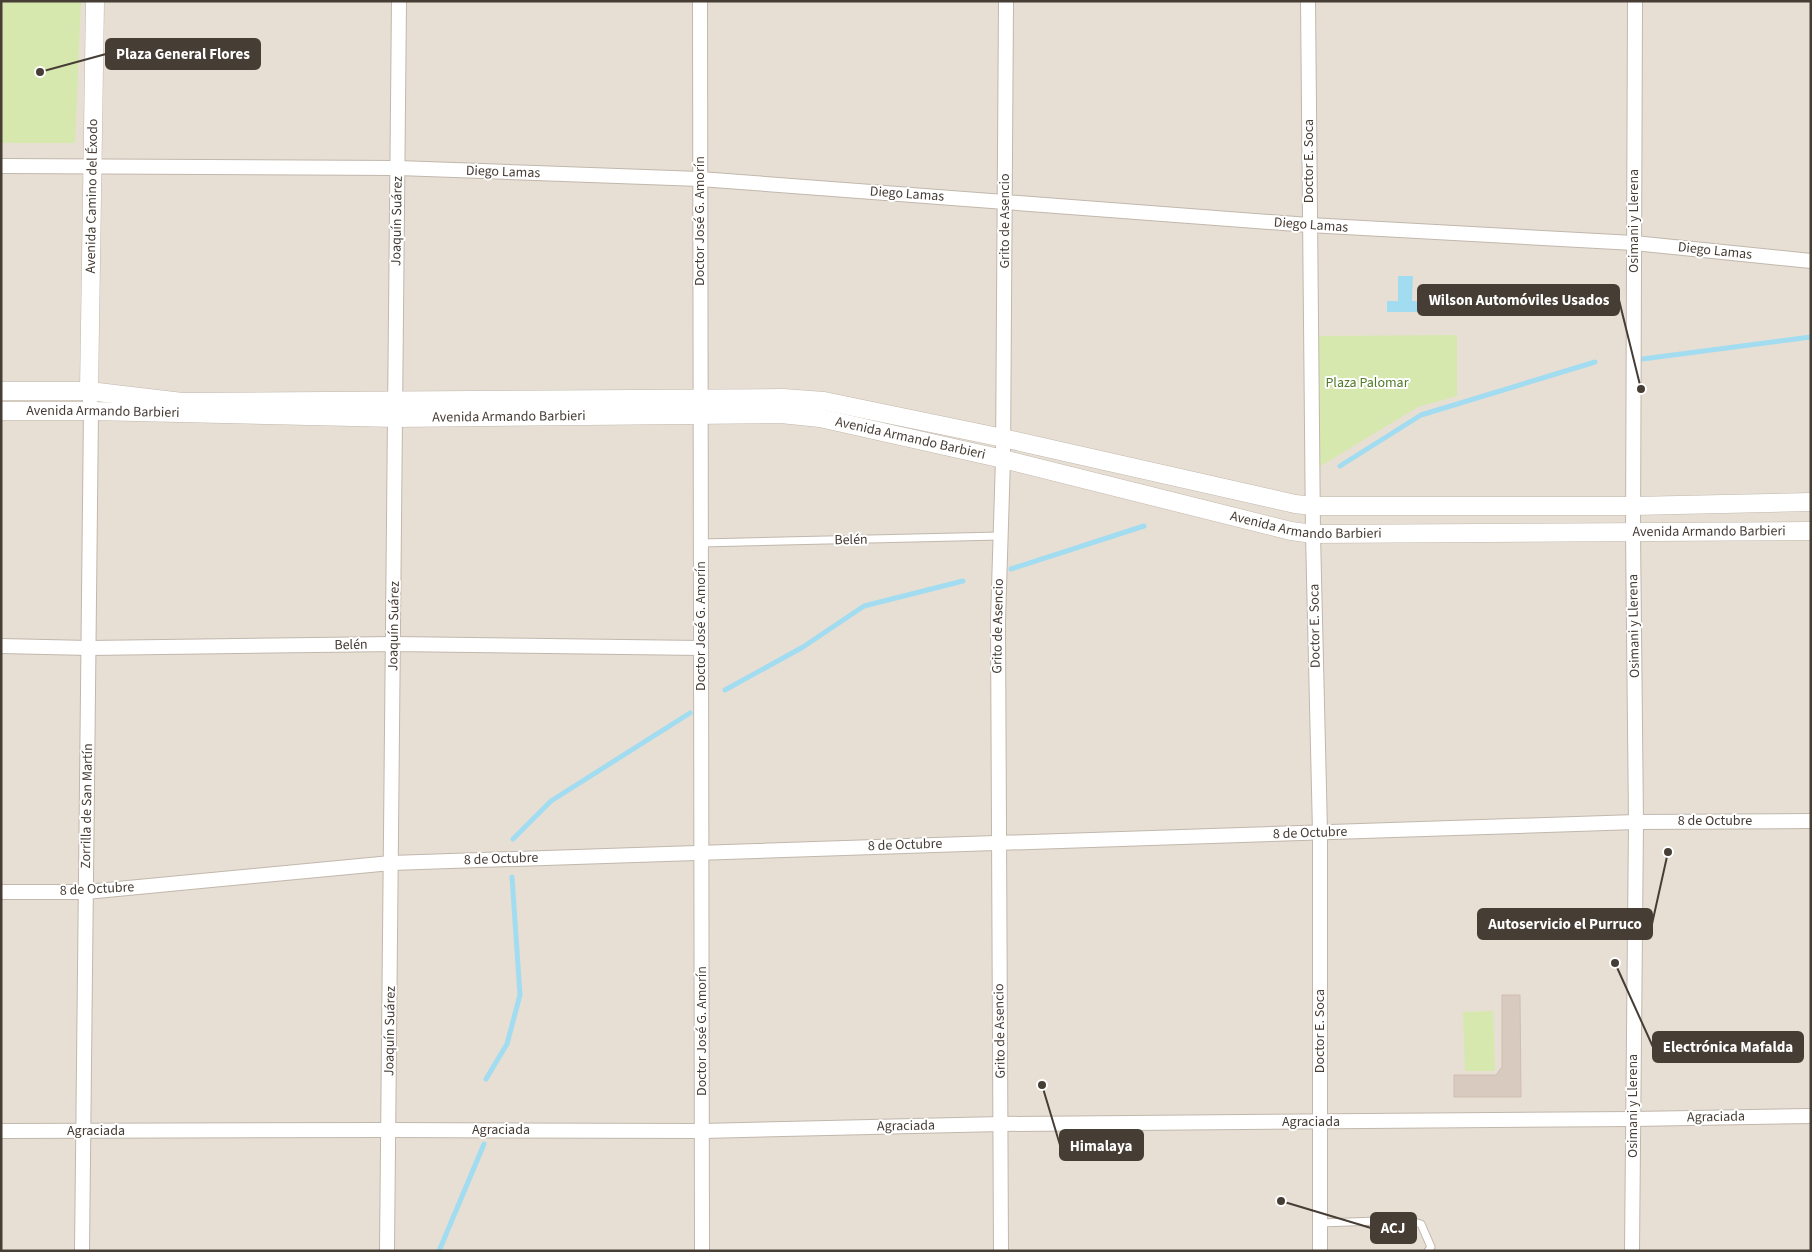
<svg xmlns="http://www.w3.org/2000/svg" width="1812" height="1252" font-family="'Source Sans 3',sans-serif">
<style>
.residential{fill:#e7dfd4}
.green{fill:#d6e8ae}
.water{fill:#a2dcf1}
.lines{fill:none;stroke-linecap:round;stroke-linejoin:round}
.stream{stroke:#a2dcf1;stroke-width:5}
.building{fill:#d8cabf;stroke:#d0beaf}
.service-casing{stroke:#c2b7ac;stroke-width:9}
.minor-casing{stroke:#c2b7ac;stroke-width:16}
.tertiary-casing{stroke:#c2b7ac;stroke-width:19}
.service{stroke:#fff;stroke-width:7}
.minor{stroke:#fff;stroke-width:14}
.tertiary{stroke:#fff;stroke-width:18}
.labels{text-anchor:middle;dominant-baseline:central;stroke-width:4;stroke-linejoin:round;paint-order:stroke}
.street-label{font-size:14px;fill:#463d35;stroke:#fff}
.park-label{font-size:14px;fill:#527928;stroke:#fff}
.leader{fill:none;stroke:#463d35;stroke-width:2}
.callout-dot{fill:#463d35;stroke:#fff;stroke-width:2}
.callout{fill:#463d35;stroke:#463d35;stroke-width:2}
.callout-label{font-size:15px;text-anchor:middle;font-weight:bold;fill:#fff}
</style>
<rect width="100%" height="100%" fill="#f3eee6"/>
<rect class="residential" x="1" y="1" width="1810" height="1250"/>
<g class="green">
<polygon points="1,1 81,1 75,143 1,143"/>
<polygon points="1457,335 1457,396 1418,407 1319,467 1319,336"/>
<polygon points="1493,1011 1495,1071 1465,1071 1463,1012"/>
</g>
<polygon class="water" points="1398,276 1413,276 1412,301 1422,301 1422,312 1387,312 1387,301 1398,301"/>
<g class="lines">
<g class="stream">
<polyline points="1635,360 1811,337"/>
<polyline points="1340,466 1421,415 1595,362"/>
<polyline points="1011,569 1144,526"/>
<polyline points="725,690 803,647 864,606 963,581"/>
<polyline points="513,839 551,801 690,713"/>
<polyline points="486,1079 507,1044 520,995 512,877"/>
<polyline points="439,1251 484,1144"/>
</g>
</g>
<polygon class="building" points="1502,995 1520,995 1521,1097 1454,1097 1454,1075 1496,1075 1502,1067"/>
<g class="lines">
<defs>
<g id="service">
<polyline points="701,543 1000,536"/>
<polyline points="1320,1223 1407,1220 1421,1224 1431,1247 1428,1251"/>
</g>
<g id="minor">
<polyline points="700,1 702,1251"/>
<polyline points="1308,1 1313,534 1320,832 1320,1251"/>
<polyline points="1,166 398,168 700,179 1309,225 1634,243 1811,261"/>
<polyline points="1,646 89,648 394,644 701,648"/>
<polyline points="1,892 86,892 391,863 1636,822 1811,821"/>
<polyline points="1,1131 389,1130 702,1131 1001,1124 1633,1119 1811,1116"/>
<polyline points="82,1251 91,411 89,391"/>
<polyline points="387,1251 399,1"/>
<polyline points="1001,1251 998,621 1003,459 1006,1"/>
<polyline points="1632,1251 1636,822 1633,533 1635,1"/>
</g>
<g id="tertiary">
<polyline points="1,391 89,391 182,402 783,398 824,401 1003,438 1295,504 1313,506 1633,506 1811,502"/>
<path id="s1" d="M89,391L95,1"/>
<path id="s2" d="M1,411H91L396,418L781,414L820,418L1003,459L1291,531L1313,534L1811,531"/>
</g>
</defs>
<use href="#service" class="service-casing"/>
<use href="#minor" class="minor-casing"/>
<use href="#tertiary" class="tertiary-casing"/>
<use href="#service" class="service"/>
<use href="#minor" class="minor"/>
<use href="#tertiary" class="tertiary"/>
</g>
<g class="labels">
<g class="street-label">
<text transform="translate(1309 161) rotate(-90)">Doctor E. Soca</text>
<text transform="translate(503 172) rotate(2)">Diego Lamas</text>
<text transform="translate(907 194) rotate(4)">Diego Lamas</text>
<text stroke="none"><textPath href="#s1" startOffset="195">Avenida Camino del Éxodo</textPath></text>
<text transform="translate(397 221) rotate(-89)">Joaquín Suárez</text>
<text transform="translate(700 221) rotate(-90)">Doctor José G. Amorín</text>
<text transform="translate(1005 221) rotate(-90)">Grito de Asencio</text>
<text transform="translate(1634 221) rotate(-90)">Osimani y Llerena</text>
<text transform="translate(1311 225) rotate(4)">Diego Lamas</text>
<text transform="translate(1715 251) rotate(6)">Diego Lamas</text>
<text stroke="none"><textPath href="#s2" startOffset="102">Avenida Armando Barbieri</textPath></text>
<text stroke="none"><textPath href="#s2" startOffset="508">Avenida Armando Barbieri</textPath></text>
<text stroke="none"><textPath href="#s2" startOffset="912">Avenida Armando Barbieri</textPath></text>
<text stroke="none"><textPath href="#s2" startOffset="1318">Avenida Armando Barbieri</textPath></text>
<text stroke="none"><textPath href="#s2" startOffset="1722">Avenida Armando Barbieri</textPath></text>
<text transform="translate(851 540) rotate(-1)">Belén</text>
<text transform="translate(394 626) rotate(-89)">Joaquín Suárez</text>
<text transform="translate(701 626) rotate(-90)">Doctor José G. Amorín</text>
<text transform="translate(998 626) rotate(-89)">Grito de Asencio</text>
<text transform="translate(1315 626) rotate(-91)">Doctor E. Soca</text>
<text transform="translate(1634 626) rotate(-91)">Osimani y Llerena</text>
<text transform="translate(351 645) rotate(-1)">Belén</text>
<text transform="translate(87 806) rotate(-89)">Zorrilla de San Martín</text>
<text x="1715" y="821">8 de Octubre</text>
<text transform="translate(1310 833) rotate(-2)">8 de Octubre</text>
<text transform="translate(905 845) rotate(-2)">8 de Octubre</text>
<text transform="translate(501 859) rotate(-2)">8 de Octubre</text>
<text transform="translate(97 889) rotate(-3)">8 de Octubre</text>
<text transform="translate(390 1031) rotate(-89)">Joaquín Suárez</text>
<text transform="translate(702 1031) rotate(-90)">Doctor José G. Amorín</text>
<text transform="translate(1000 1031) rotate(-91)">Grito de Asencio</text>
<text transform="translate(1320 1031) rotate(-90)">Doctor E. Soca</text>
<text transform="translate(1633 1106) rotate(-90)">Osimani y Llerena</text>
<text transform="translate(1716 1117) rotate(-1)">Agraciada</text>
<text x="1311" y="1122">Agraciada</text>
<text transform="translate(906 1126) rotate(-1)">Agraciada</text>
<text x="501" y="1130">Agraciada</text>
<text x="96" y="1131">Agraciada</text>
</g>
<g class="park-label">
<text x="1367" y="383">Plaza Palomar</text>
</g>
</g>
<path class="leader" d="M40 72L106 54M1641 389L1619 300M1668 852L1652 924M1615 963L1653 1047M1042 1085L1060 1145M1281 1201L1371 1228"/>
<g class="callout-dot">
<circle cx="40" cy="72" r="5"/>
<circle cx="1641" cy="389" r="5"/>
<circle cx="1668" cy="852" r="5"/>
<circle cx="1615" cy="963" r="5"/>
<circle cx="1042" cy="1085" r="5"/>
<circle cx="1281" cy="1201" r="5"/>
</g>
<g class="callout">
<rect x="106" y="39" width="154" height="30" rx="5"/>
<rect x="1418" y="285" width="201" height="30" rx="5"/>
<rect x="1478" y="909" width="174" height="30" rx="5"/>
<rect x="1653" y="1032" width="150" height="30" rx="5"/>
<rect x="1060" y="1130" width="83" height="30" rx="5"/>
<rect x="1371" y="1213" width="45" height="30" rx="5"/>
</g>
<g class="callout-label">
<text x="183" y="59">Plaza General Flores</text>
<text x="1519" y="305">Wilson Automóviles Usados</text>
<text x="1565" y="929">Autoservicio el Purruco</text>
<text x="1728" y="1052">Electrónica Mafalda</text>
<text x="1101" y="1151">Himalaya</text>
<text x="1393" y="1233">ACJ</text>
</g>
<rect width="1812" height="1252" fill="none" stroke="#463d35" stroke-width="5"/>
</svg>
